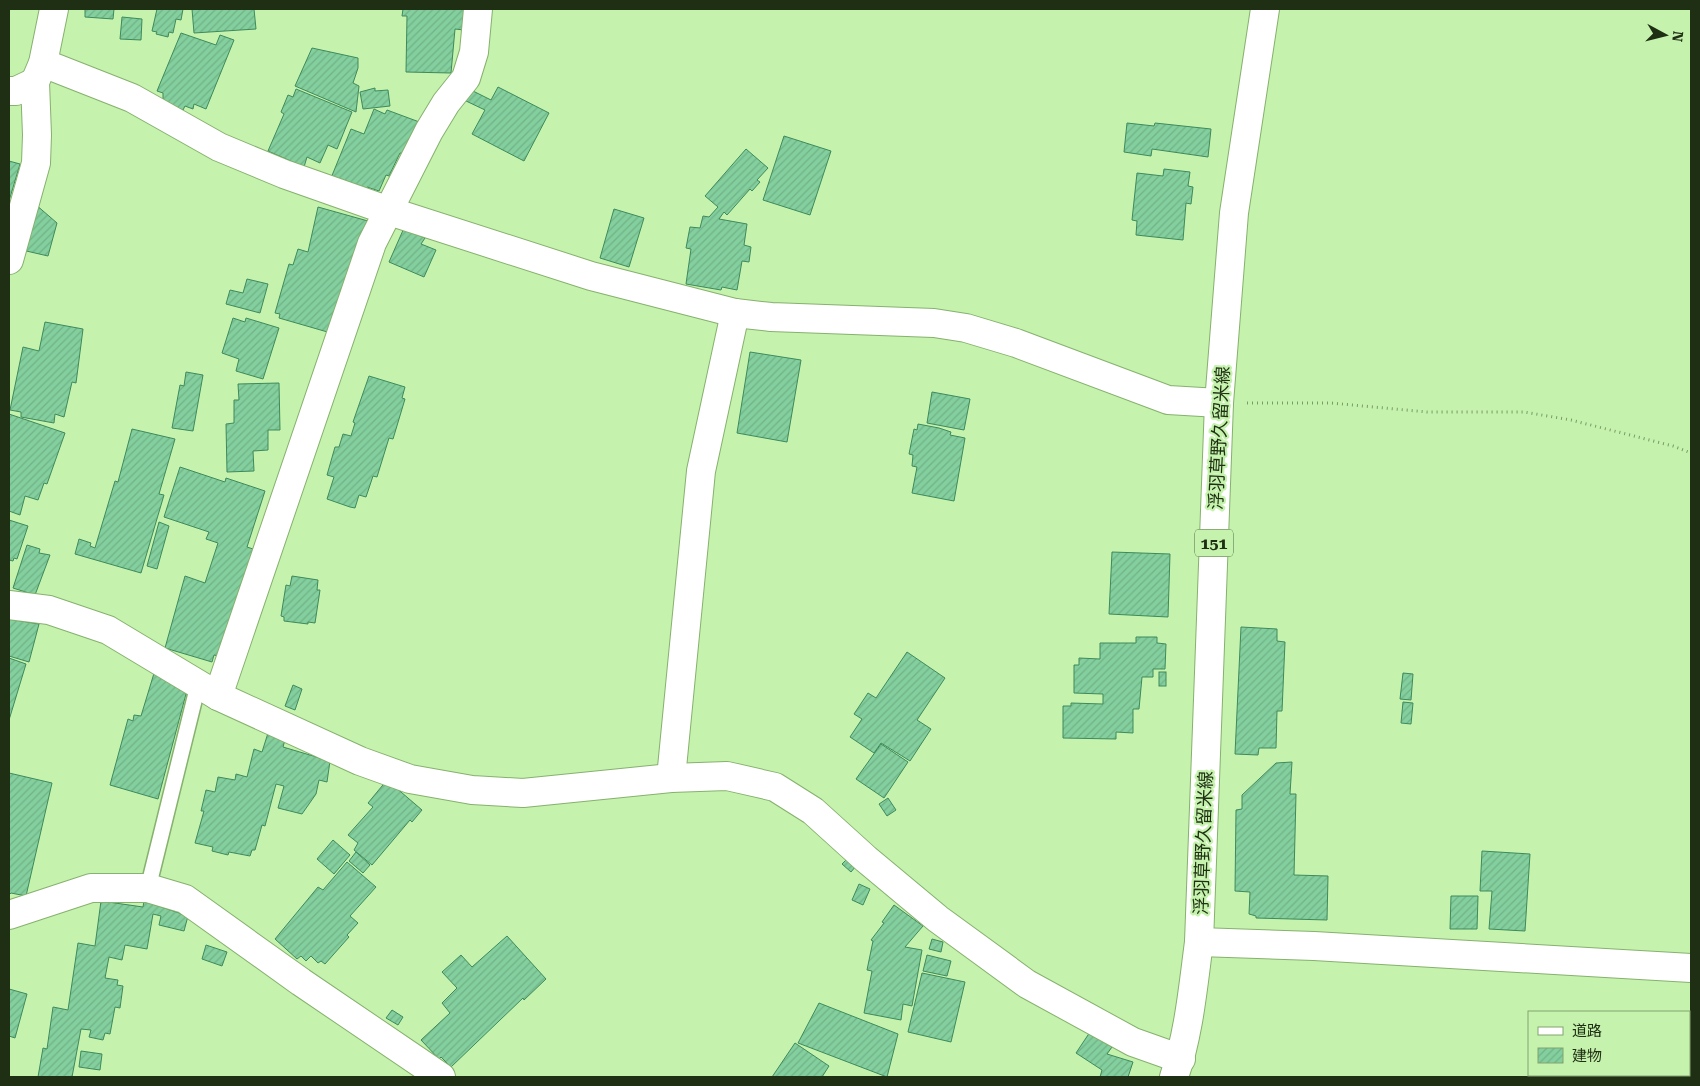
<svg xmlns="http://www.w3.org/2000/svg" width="1700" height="1086" font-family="'Roboto Serif','Noto Sans JP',serif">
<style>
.building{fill:url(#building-hatch);stroke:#3e8a5c}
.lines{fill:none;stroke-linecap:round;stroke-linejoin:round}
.lane-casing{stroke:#86b16e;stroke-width:18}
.street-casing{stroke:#86b16e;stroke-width:30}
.secondary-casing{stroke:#86b16e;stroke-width:30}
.primary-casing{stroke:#86b16e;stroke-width:30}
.path{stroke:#7a9b68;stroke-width:3;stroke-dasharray:1 4;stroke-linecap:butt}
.lane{stroke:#fff;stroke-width:15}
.street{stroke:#fff;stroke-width:28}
.secondary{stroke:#fff;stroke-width:28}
.primary{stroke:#fff;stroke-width:28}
.labels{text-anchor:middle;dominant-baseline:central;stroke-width:4.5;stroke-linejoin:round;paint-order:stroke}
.shield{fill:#c5f2ac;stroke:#506a42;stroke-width:1}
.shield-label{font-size:16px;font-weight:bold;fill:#1e2f14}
.street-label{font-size:18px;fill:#1e2f14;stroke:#c5f2ac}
</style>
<defs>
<pattern id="building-hatch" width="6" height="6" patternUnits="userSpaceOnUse" patternTransform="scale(1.25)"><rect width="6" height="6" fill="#83cf9e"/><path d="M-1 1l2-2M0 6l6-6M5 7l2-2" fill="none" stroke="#71b287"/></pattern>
</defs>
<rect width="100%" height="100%" fill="#c5f2ac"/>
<g class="building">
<polygon points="85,9 114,9 113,19 85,17"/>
<polygon points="157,9 183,9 181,20 176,19 173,33 169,32 168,37 156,34 157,32 152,31"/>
<polygon points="192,9 254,9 256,29 194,33"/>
<polygon points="403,9 464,9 464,30 455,29 451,73 406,72 407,16 402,16"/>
<polygon points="122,17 142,19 141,40 120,39"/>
<polygon points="181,33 216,45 220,35 234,40 206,109 194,104 193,109 185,106 183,110 163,102 163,93 157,91"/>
<polygon points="312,48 358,58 358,68 353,83 359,86 356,112 295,86"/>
<polygon points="498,87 549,113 524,161 472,134 485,110 464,100 473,91 491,100"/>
<polygon points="375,88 375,91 388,90 390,106 363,109 360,92"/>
<polygon points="296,89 352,112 337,149 328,145 320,163 307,157 304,167 268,151 284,114 281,112 288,95 293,97"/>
<polygon points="374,109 385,114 387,110 422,123 406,154 400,153 389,176 386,175 379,191 367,187 365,191 331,178 351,129 364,134"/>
<polygon points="1127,123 1154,126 1155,123 1211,129 1208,157 1152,149 1151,156 1124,152"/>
<polygon points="784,136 831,151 810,215 763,200"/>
<polygon points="746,149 768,168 757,180 760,182 752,191 750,189 727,215 724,212 719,219 747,224 744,245 751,247 749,262 742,261 737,290 722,287 721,290 686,284 691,249 686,248 690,227 700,228 703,216 709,217 718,207 705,196"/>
<polygon points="9,161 20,164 9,201"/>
<polygon points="1164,169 1190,172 1188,186 1193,187 1191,204 1186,203 1183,240 1136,235 1137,221 1132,220 1137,173 1163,176"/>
<polygon points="35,204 57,223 48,256 22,250"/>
<polygon points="318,207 368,221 331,333 279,318 280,314 275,313 289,264 293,265 298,249 308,252"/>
<polygon points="614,209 644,218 629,267 600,258"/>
<polygon points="404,228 425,238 421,244 436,250 424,277 389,262"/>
<polygon points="247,279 268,284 260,313 226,304 230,290 243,293"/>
<polygon points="233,318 245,322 246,318 279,328 263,379 236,371 239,359 222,353"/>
<polygon points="45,322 83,329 76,383 72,382 64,417 55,414 54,423 21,417 21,412 10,410 23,347 39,351"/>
<polygon points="750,352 801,360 787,442 737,433"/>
<polygon points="186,372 203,375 193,431 172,428 180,385 184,386"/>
<polygon points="369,376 405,387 402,398 405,399 393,439 389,438 377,477 373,476 366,497 359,495 355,508 350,507 327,499 334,477 327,475 335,447 339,447 343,434 351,436 355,423 353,422"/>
<polygon points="279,383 280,430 268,430 268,450 253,451 254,471 227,472 226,424 234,423 234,400 239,400 238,384"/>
<polygon points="932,392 970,399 964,430 927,423"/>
<polygon points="9,414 65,433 47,484 44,483 38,500 25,496 20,515 9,511"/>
<polygon points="918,424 939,428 951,432 950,435 965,438 954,501 912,493 917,467 912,466 913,455 909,454 914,429 917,430"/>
<polygon points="132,429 175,439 159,494 164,495 141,573 75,554 79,539 91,543 90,546 95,548 115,481 118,482"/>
<polygon points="180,467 225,482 226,478 265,491 247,547 259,551 222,657 214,655 212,662 165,648 185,576 205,583 218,543 206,539 209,532 164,517"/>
<polygon points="9,520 28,526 17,559 14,558 13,561 9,560"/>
<polygon points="159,522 169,526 157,569 147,566"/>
<polygon points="27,545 40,549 39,553 50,555 35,595 13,588"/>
<polygon points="1112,552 1170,554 1168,617 1109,614"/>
<polygon points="292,576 318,580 317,590 320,590 315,623 308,622 308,624 284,621 284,617 281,616 286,585 290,586"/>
<polygon points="9,619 39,624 29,662 9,656"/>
<polygon points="1241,627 1277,629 1277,641 1285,642 1282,711 1277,711 1276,748 1259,748 1258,755 1235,754"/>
<polygon points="1136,637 1157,637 1157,643 1166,644 1165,669 1153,669 1153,677 1142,677 1139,709 1133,709 1133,733 1116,732 1116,739 1063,738 1063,706 1071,706 1071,703 1103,704 1103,694 1074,693 1074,665 1079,665 1079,658 1100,659 1100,643 1136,643"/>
<polygon points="907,652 945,678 917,720 931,729 910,761 881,743 874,753 850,737 862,719 854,714 868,693 876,698"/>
<polygon points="9,658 26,664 9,720"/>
<polygon points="155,670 190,688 189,695 186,694 158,799 110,785 128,719 133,721 134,715 141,716"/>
<rect x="1159" y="672" width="7" height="14"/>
<polygon points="1403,673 1413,674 1411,700 1400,699"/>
<polygon points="293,685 302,689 295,710 285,706"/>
<polygon points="1403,702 1413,703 1411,724 1401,723"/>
<polygon points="268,733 285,740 283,747 330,761 327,782 319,780 316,794 302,814 278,808 284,786 276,784 265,826 262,825 255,850 252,850 250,856 229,852 228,855 212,851 213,847 195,843 204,811 201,811 206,790 215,792 218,777 235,780 236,774 247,777 254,749 262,752"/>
<polygon points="881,744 908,762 884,798 856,779"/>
<polygon points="1292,762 1290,794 1296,794 1294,875 1328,876 1327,920 1256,918 1256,916 1249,914 1250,892 1235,891 1236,810 1242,809 1242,795 1276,763"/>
<polygon points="9,773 52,783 26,896 11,893 9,895"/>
<polygon points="387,780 422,810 412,822 410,820 372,865 354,850 358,843 348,835 373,807 368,803"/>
<polygon points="888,798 896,810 887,816 879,804"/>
<polygon points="333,840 350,855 334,874 317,859"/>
<polygon points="1482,851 1530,854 1525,931 1489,929 1492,891 1480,891"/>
<polygon points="356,852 370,865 363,873 349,861"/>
<polygon points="848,858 856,866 851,872 842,864"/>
<polygon points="347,862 376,887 350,916 358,923 347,935 349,937 325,964 321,961 318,963 311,956 306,961 301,956 297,959 275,939 318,887 323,890"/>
<polygon points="859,884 870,889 863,905 852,900"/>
<polygon points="1451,896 1478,896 1477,929 1450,929"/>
<polygon points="101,901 143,907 144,901 188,916 184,931 159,925 161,916 153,914 147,949 125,945 122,960 109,957 105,978 118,980 117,985 123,986 120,1008 115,1007 110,1034 105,1033 103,1040 89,1037 91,1030 81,1029 72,1077 38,1077 43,1048 47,1049 53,1007 68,1010 78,943 95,946"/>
<polygon points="894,905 923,926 905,947 922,950 912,1006 903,1004 901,1020 864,1013 872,971 867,970 873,941 871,940 884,923 882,922"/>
<polygon points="507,936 546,979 524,1000 523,998 451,1067 441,1057 439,1059 421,1040 450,1013 442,1003 457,988 442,972 461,955 472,967"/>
<polygon points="932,939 943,942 941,952 929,949"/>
<polygon points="206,945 227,952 222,966 202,959"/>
<polygon points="927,955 951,961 947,976 923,971"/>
<polygon points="922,973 965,982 951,1042 908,1032"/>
<polygon points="9,989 27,994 15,1038 9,1036"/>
<polygon points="819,1003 898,1034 887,1077 798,1043"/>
<polygon points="392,1010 403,1017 398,1025 386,1018"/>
<polygon points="1090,1032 1112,1047 1107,1054 1133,1062 1128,1077 1100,1077 1102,1070 1076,1053"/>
<polygon points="795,1043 829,1066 822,1077 772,1077"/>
<polygon points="81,1051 102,1054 100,1070 79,1067"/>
</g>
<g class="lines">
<defs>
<polyline id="lane" points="148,888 198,685"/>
<g id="street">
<polyline points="43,63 132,98 219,147 284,174 389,211 591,276 735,313 771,317 934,323 966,328 1016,343 1168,400 1219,403"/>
<polyline points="9,91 16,91 35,82"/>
<polyline points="9,260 36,163 37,135 35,82 43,63 54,9"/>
<polyline points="9,605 49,610 108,630 218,696 360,761 410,779 472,790 523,793 671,778 727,776 775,787 813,811 866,859 938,919 1027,984 1133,1042 1181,1059"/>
<polyline points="218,696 372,243 429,131 446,103 466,78 474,52 478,9"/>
<polyline points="671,778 701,471 735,313"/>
<polyline points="9,915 91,888 148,888 185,899 301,982 441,1077"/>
</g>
<polyline id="secondary" points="1199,942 1314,946 1691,968"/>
<path id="primary" d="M1174,1077C1189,1034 1193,987 1199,942L1219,403L1234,213L1265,9"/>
</defs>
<use href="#lane" class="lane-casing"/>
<use href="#street" class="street-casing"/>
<use href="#secondary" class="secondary-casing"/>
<use href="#primary" class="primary-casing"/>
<polyline class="path" points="1247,403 1331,403 1427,412 1524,412 1571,420 1673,446 1691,453"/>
<use href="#lane" class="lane"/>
<use href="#street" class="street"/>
<use href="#secondary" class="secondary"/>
<use href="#primary" class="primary"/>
</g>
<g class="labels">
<rect class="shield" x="1195" y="529.5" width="38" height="27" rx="4"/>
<g class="shield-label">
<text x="1214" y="543">151</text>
</g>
<g class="street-label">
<text transform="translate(1219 438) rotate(-87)">浮羽草野久留米線</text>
<text transform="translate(1203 843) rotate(-88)">浮羽草野久留米線</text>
</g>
</g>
<rect width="1700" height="1086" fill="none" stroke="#1e2f14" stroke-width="20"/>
<rect x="1528" y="1011" width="162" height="65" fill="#c5f2ac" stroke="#82a46f"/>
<rect x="1538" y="1027" width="25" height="8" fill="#ffffff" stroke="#82a46f"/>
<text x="1572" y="1036" font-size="15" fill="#1e2f14">道路</text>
<rect x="1538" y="1048" width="25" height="15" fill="url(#building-hatch)" stroke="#82a46f"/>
<text x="1572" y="1061" font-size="15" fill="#1e2f14">建物</text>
<g transform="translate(1665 35) rotate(97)" stroke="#c5f2ac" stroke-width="4" paint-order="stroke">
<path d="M0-4L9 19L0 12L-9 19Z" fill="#1e2f14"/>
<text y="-8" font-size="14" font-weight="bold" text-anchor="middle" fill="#1e2f14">N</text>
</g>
</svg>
